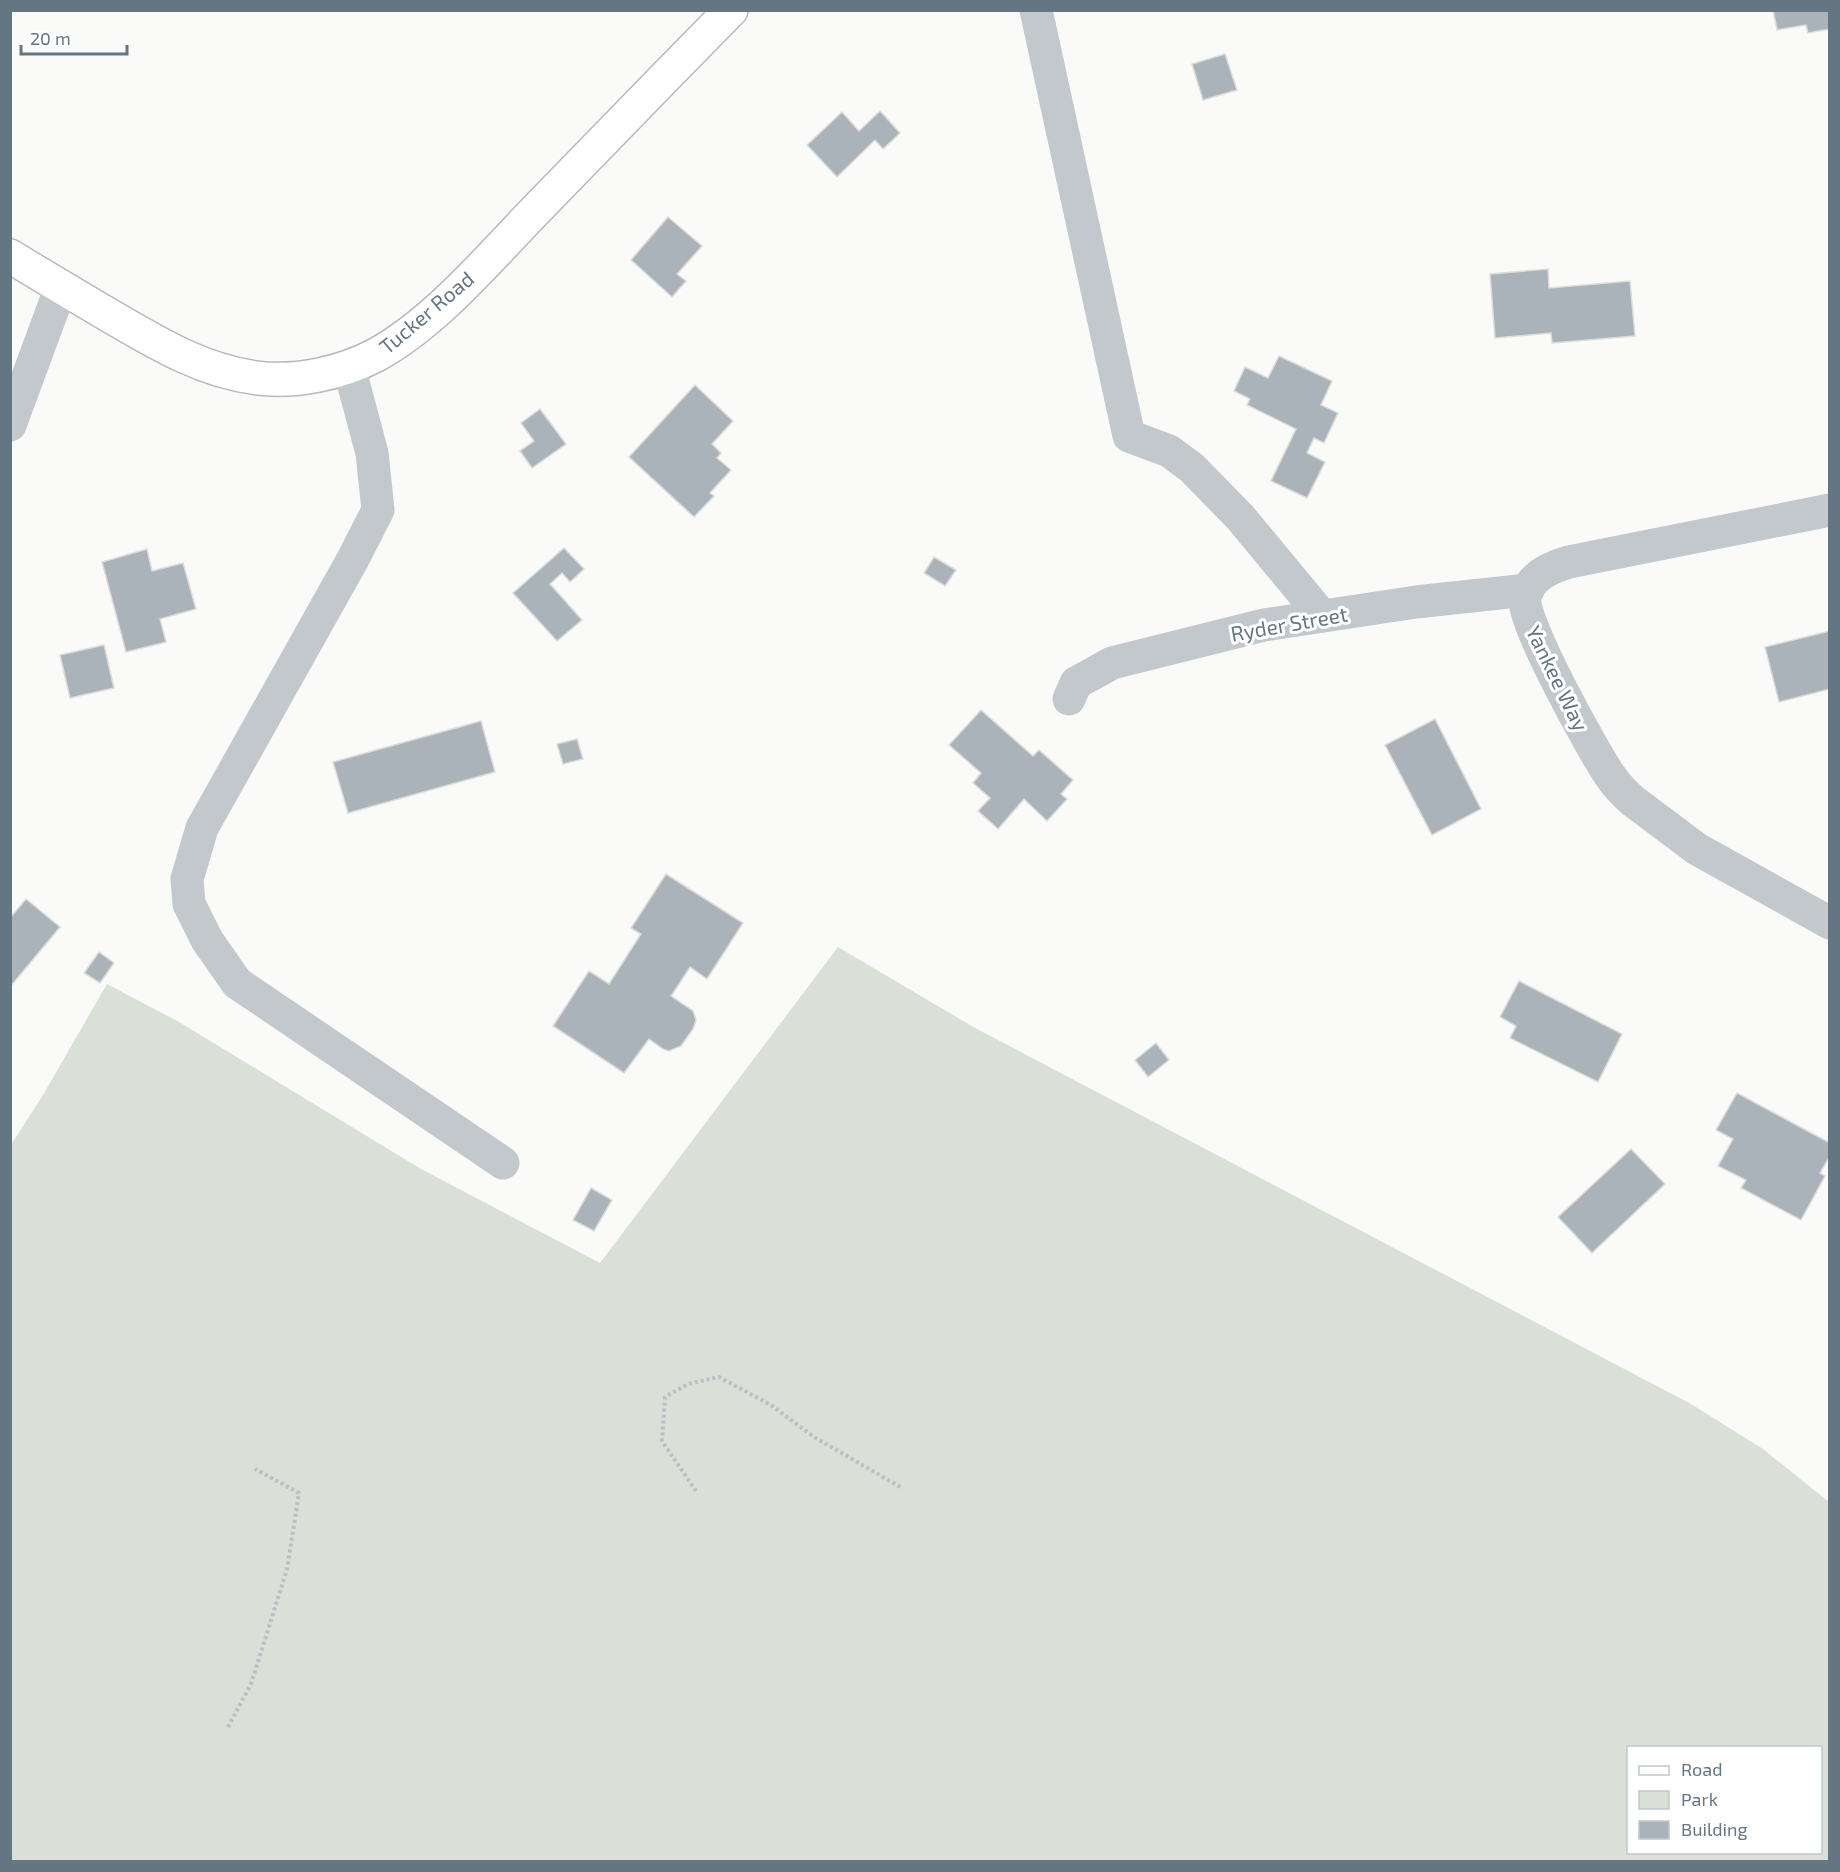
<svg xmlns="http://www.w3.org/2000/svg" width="1840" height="1872" font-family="'Exo 2',sans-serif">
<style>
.green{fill:#dadfd7;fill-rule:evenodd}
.building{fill:#aab3b9;stroke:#dcdcda;stroke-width:1.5}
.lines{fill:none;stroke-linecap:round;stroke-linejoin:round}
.major-casing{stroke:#b5babe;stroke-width:36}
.path{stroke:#bbbfc2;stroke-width:4;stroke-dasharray:3 3;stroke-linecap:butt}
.minor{stroke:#c3c8cc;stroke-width:33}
.major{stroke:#fff;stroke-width:33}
.labels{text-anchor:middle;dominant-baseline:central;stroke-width:6;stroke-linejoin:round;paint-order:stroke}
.street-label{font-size:21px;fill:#657683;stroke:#fff}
</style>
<rect width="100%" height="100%" fill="#fafaf8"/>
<path class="green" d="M838,947L975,1028L1691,1404L1763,1449L1829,1502V1861H11V1145L43,1095L107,984L179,1022L421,1169L600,1263ZM1628,1748H1820V1852H1628Z"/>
<g class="building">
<polygon points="1773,10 1830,10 1830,29 1808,33 1806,25 1777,30"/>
<polygon points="1225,54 1237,90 1203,100 1192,64"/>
<polygon points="880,111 900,133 883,149 875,140 837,177 807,145 842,112 859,131"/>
<polygon points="668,217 702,246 677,274 686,281 672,297 631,260"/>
<polygon points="1548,269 1549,288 1630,281 1635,336 1552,343 1551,333 1495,338 1490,274"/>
<polygon points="1279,356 1332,381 1321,405 1338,413 1324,443 1314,438 1307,453 1325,462 1307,498 1271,481 1296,429 1247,405 1250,399 1234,391 1245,367 1268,378"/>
<polygon points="695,385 733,421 712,444 721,453 717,458 731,470 710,493 714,496 694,517 629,457"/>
<polygon points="540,409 566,444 532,468 520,451 534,441 521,423"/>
<polygon points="564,548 584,569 570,582 562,573 550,584 582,620 557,641 513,593"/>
<polygon points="147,549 152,571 183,563 196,609 160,619 166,642 126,652 102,562"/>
<polygon points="934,557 956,570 945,586 924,573"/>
<polygon points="1830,631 1830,689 1779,702 1765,647"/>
<polygon points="104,645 114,688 70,698 60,655"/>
<polygon points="981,710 1033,756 1039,750 1073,780 1061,794 1067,799 1047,821 1024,799 998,829 978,811 990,798 973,783 981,773 949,745"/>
<polygon points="1435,719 1481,809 1432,835 1385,745"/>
<polygon points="481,721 495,772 348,813 333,762"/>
<polygon points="577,739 583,759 563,764 557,744"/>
<polygon points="666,874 743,923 707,979 690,967 671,996 693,1011 696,1020 693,1029 681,1046 669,1051 663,1049 649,1039 624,1073 553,1026 589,971 609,984 641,934 631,928"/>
<polygon points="26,899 60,927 10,987 10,918"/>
<polygon points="99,952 114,963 100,983 84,973"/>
<polygon points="1519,981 1622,1034 1598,1082 1510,1038 1516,1026 1500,1017"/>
<polygon points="1156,1043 1169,1060 1148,1077 1135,1060"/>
<polygon points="1737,1093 1830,1143 1830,1156 1820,1173 1825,1176 1801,1220 1741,1188 1746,1180 1718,1166 1733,1139 1716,1130"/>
<polygon points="1631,1149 1665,1184 1592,1253 1558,1217"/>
<polygon points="591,1188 612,1200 594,1231 573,1220"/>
</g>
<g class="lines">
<defs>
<path id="major" d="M10,256C44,277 78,297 112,317C158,344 203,371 257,378C296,383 342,373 376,355C433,324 486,262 531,215C597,147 664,78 731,10"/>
</defs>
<use href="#major" class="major-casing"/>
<g class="path">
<polyline points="696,1491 662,1441 665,1397 688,1384 719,1377 771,1405 814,1437 902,1488"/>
<polyline points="228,1727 251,1684 287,1569 299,1493 255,1469"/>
</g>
<g class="minor">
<polyline points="1036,10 1129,436 1169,451 1192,468 1240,517 1322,616"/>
<polyline points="349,367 372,453 378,510 353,559 202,828 187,879 189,904 207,940 237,983 503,1163"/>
<polyline points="10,425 61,287"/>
<path d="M1830,510L1569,562C1551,567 1530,576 1525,597C1519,617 1595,755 1611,777C1617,786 1625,794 1633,801L1697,849L1830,923"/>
<polyline points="1069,699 1076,683 1112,663 1264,625 1416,602 1528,590"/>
</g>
<use href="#major" class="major"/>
</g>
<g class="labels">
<g class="street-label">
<text transform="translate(426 312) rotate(-40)">Tucker Road</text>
<text transform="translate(1289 623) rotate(-10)">Ryder Street</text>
<text transform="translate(1558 678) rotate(64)">Yankee Way</text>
</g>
</g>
<rect width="1840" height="1872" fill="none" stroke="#657683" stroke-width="24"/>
<rect x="1627" y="1746" width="195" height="108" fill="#ffffff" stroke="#c1c8cd" stroke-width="1.5"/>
<rect x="1639" y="1766" width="30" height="9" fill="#ffffff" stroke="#c1c8cd" stroke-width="1.5"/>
<text x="1681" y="1776" font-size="18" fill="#657683">Road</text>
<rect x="1639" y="1791" width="30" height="18" fill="#dadfd7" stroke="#c1c8cd" stroke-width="1.5"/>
<text x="1681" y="1806" font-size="18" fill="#657683">Park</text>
<rect x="1639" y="1821" width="30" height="18" fill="#aab3b9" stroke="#c1c8cd" stroke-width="1.5"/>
<text x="1681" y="1836" font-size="18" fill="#657683">Building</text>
<path d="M21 45v9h106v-9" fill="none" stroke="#657683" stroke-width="3"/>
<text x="30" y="45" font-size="18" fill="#657683" stroke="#ffffff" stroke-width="4.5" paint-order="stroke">20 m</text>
</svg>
